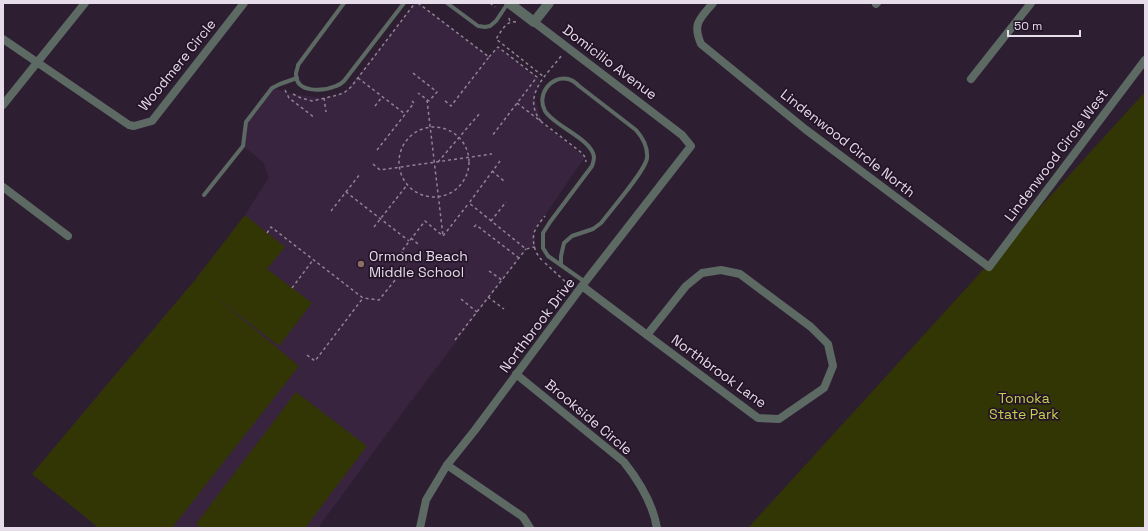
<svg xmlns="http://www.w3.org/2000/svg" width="1148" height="531" font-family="'Space Grotesk',sans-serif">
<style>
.built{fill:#39243f}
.green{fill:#323604}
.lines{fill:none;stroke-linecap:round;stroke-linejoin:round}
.path{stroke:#908394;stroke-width:1.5;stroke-dasharray:3 3;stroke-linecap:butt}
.service{stroke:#5c6a63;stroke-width:4}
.minor{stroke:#5c6a63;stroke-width:8}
.tertiary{stroke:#5c6a63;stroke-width:10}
.education-dot{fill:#8d6e63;stroke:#241428;stroke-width:1.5}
.labels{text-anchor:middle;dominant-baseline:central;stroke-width:3.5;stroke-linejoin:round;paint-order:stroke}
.street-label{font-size:14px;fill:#e7dcea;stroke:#241428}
.poi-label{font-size:14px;fill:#e7dcea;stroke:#241428;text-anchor:start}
.park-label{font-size:14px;fill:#c4d04f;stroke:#241428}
</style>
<rect width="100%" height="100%" fill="#2e1e32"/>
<polygon class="built" points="415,3 418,3 489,57 498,47 542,81 534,96 542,123 585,157 538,225 534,232 535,247 526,249 400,416 318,528 99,528 32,474 195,280 245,215 269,177 263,162 243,146 246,122 272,88 293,94 323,98 345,92"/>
<g class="green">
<polygon points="1145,92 1145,528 748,528"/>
<polygon points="245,215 285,247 267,269 312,303 279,346 213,295 299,366 172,528 99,528 32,474 195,280"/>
<polygon points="296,392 367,446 305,528 202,528 196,524"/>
</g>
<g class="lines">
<g class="path">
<polyline points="418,3 489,57 451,106 444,100"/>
<polyline points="490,3 495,7"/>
<polyline points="509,18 510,22"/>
<path d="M516,22C506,20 501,32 496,39L544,77"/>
<polyline points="489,57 498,47 537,77 492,136"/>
<polyline points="413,73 437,92 429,101 418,93"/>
<polyline points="358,78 405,114"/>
<polyline points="285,90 289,98 315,118"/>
<polyline points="293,94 301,98 312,101 338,95 345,92 351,87 415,3"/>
<polyline points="324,98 326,112"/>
<polyline points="427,100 443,236"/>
<polyline points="517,103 582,153 585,157 586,162"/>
<polyline points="375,106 382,97"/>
<path d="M541,121C539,119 537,116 536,113C526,91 550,71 562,55H561"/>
<circle cx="434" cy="162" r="35"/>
<polyline points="377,150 414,103 412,101"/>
<polyline points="500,161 469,203 526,249 535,247"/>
<polyline points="438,162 480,113"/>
<polyline points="373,164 380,170 492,154"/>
<polyline points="492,171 504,181"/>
<polyline points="346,192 360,174"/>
<polyline points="331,211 346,192 409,241"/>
<polyline points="491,221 506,202"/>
<polyline points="374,227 407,185"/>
<polyline points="474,227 476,225 519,258"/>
<polyline points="267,233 271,227 363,298 379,300 408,264"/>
<polyline points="411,238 418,244"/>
<polyline points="408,258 401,252 425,221 443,236 469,203"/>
<path d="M542,260C535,254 532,242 534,233C536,227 541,221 545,216"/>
<polyline points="545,263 569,285"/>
<polyline points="489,271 502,280"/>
<polyline points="292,288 313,260"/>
<polyline points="488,297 504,309"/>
<polyline points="461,299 477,312"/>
<polyline points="455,340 526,249"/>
<polyline points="307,355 315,361 363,298"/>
</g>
<g class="service">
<path d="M344,3L298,65C298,68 296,71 296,74C296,94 324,91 336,86C339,85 342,83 344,81L404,3"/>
<polyline points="447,3 478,26 485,27 490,26 496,21 508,3"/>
<polyline points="204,195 243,146 246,122 272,88 280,84 297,78"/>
<path d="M561,265V256L564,243L572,236L593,229L601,223C610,211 646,170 647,158C648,147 644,139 636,130L579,86C576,83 572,80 568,79C551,75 536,95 545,111C554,126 592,139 594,157C594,159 593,163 592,166L550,222L543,233V248L548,256L585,282"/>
</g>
<g class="minor">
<path d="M713,3C700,19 692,23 701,44L805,129L989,267L1145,60"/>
<polyline points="876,4 877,3"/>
<polyline points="3,39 129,125 134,126 152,121 244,3"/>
<polyline points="971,79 1031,3"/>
<polyline points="3,105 85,3"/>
<polyline points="3,187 68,236"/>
<polygon points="721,270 740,274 811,327 828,344 833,366 824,388 779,419 758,418 647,335 686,286 702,273"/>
<polyline points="582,286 647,335"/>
<path d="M516,374L624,462C639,481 653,504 657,528"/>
<polyline points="447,465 523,517 530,528"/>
<polyline points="420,528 426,500 447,465 475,430 582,286 691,146 682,135 534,22"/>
</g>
<polyline class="tertiary" points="509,3 534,22 549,3"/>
</g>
<circle class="education-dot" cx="361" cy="264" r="4"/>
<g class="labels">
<g class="street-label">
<text transform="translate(610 62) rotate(37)">Domicilio Avenue</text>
<text transform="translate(177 65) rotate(-51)">Woodmere Circle</text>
<text transform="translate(848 143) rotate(38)">Lindenwood Circle North</text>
<text transform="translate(1056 155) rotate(-53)">Lindenwood Circle West</text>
<text transform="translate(537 325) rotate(-53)">Northbrook Drive</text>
<text transform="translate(719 371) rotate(36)">Northbrook Lane</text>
<text transform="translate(589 417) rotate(40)">Brookside Circle</text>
</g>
<g class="poi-label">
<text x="369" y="256">Ormond Beach<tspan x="369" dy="16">Middle School</tspan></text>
</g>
<g class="park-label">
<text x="1024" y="398">Tomoka<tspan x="1024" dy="16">State Park</tspan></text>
</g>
</g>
<rect width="1148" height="531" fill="none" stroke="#e7dcea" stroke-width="8"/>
<path d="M1008 30v6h72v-6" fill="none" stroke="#e7dcea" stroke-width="2"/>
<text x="1014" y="30" font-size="12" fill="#e7dcea" stroke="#241428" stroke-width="3" paint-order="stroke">50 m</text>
</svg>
